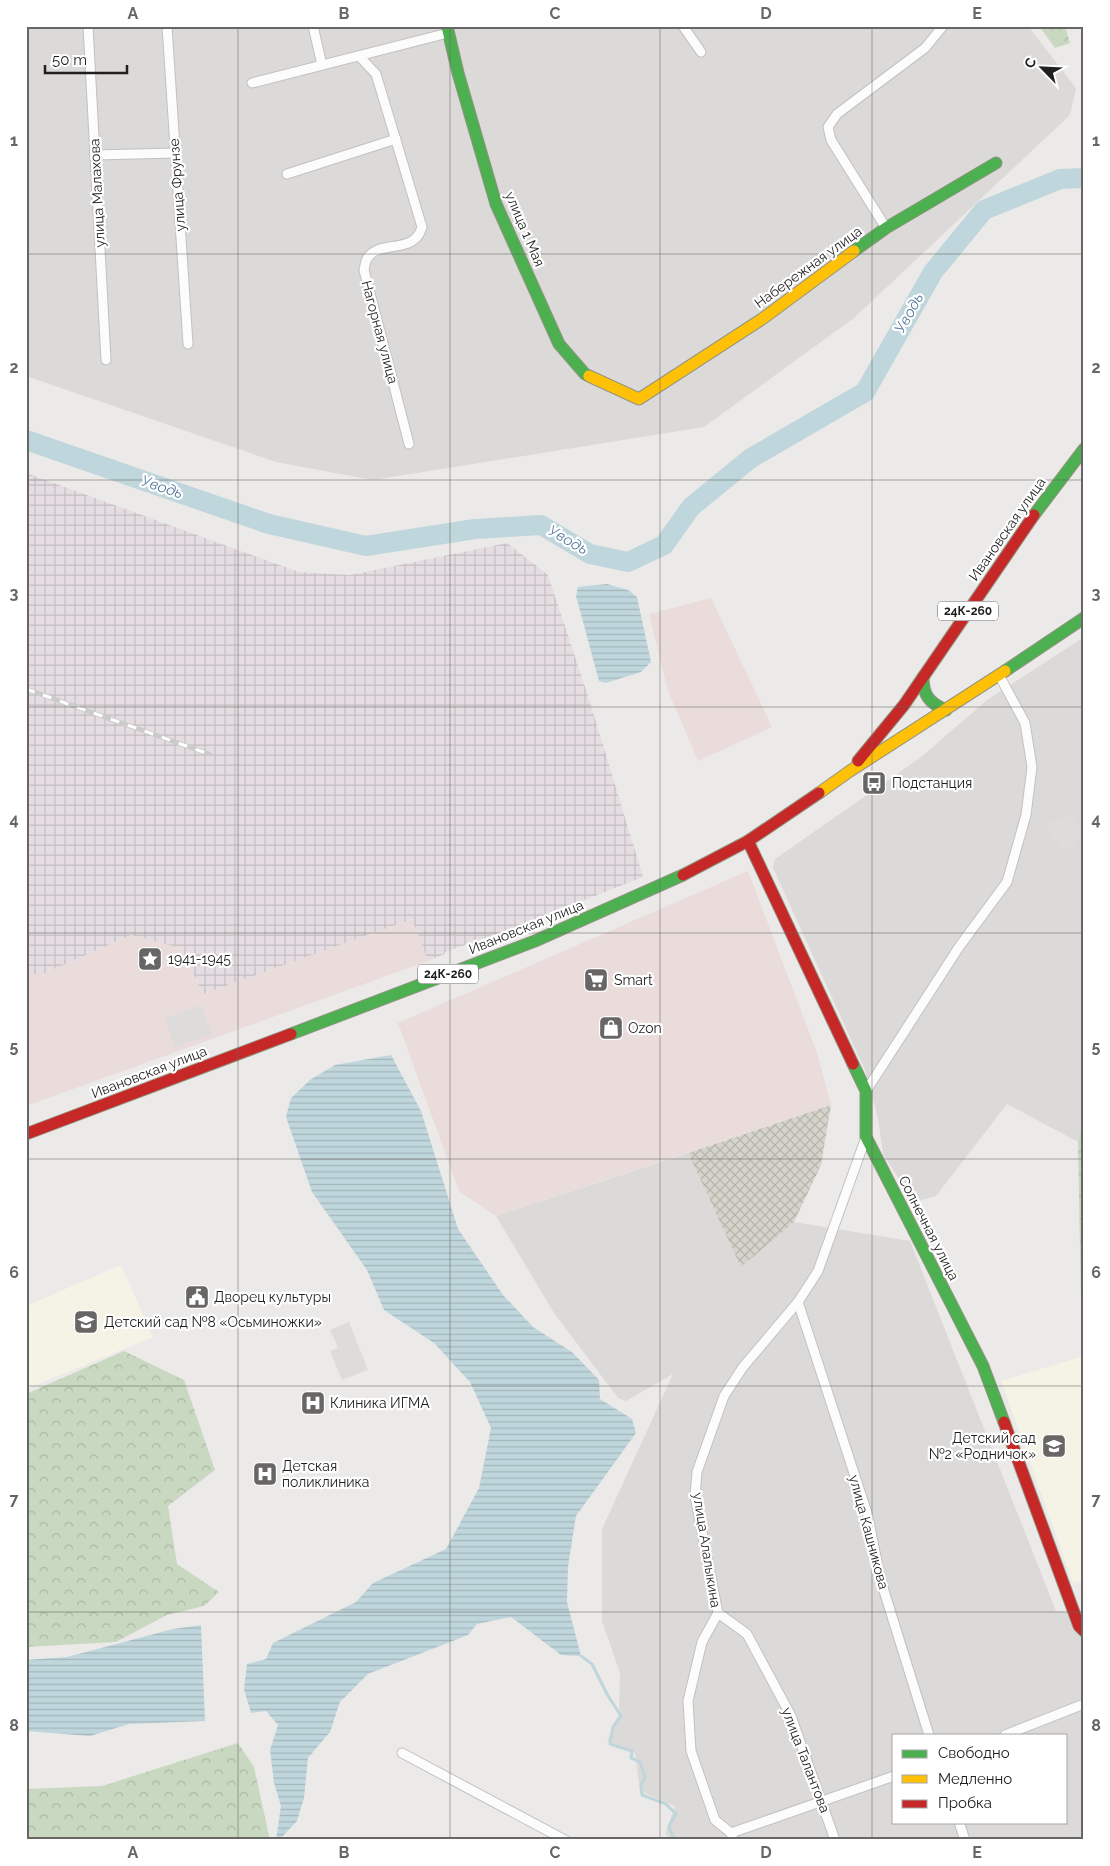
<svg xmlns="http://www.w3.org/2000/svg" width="1110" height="1866" font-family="Raleway,sans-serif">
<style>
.residential{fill:#dcdad9;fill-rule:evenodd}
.commercial{fill:#e9dcdb}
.industrial{fill:url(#industrial-grid)}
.education{fill:#f4f3e5}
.construction{fill:url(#construction-cross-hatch)}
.forest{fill:url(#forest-crowns)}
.parking{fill:#dddcdb}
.water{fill:url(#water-rules)}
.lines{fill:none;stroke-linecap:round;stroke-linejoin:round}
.stream{stroke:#bfd6dc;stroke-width:3}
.river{stroke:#bfd6dc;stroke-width:20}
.street-casing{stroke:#c2c1c0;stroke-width:11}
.fast-casing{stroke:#939482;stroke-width:13}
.slow-casing{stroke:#939482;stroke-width:13}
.jam-casing{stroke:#939482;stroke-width:13}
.street{stroke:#fcfcfc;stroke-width:9}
.fast{stroke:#4caf50;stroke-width:11}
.slow{stroke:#ffc107;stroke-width:11}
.jam{stroke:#c62828;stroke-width:11}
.rail-casing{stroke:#cbcbca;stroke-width:5}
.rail{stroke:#fff;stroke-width:3;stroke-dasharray:9;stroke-linecap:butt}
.grid{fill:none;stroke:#676665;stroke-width:1;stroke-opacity:0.55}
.labels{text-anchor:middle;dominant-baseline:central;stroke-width:4.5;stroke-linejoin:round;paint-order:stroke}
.shield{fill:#fff;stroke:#626262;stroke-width:1}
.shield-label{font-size:12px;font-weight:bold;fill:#1f1f1f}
.street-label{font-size:14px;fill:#1f1f1f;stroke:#fff}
.poi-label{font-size:14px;fill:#1f1f1f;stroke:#fff;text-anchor:start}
.water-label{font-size:15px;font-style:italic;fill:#53799c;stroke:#fff}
.neatline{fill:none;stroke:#676665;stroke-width:2}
.grid-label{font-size:16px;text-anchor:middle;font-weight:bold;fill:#676665}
</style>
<defs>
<pattern id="industrial-grid" width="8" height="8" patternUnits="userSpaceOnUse" patternTransform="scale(1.25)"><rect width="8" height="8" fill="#e5dde2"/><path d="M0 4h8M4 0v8" fill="none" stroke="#c4bdc1"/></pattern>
<pattern id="construction-cross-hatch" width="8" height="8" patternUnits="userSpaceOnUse" patternTransform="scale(1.25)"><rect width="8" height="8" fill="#d5d4cb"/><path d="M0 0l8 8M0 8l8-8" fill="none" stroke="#b6b6ae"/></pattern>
<pattern id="forest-crowns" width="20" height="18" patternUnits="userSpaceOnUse" patternTransform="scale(1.25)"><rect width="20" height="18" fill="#c9d8c0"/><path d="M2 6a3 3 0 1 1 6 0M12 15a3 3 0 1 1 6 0" fill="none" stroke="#acb9a5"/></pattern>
<pattern id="water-rules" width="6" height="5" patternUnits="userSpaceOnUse" patternTransform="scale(1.25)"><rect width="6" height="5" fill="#bfd6dc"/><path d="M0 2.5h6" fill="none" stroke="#a4b7bc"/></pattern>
</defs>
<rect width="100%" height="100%" fill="#eceae8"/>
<g class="residential">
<polygon points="26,26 1028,26 1076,88 1070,115 854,318 704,427 373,480 276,462 26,376"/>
<polygon points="1084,637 1084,1117 1078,1142 1007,1104 936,1196 914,1202 883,1154 878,1118 865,1070 773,868 775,859 920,758 987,700"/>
<path d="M688,1153L741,1266L794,1222L910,1241L1056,1611L1084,1614V1840H672L665,1834L675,1806L640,1791L635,1753L607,1741L619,1714L620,1673L602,1621V1529L673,1374L626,1401L618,1398L554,1313L496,1216ZM894,1735H1066V1822H894Z"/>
</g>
<g class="commercial">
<polygon points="711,598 772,727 698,761 668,691 649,614"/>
<polygon points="748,871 817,1053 831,1105 496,1216 459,1191 398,1023"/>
<polygon points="412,919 428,961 26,1106 26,974 43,974 131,935 181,948 203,994"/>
</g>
<polygon class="industrial" points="26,473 299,572 350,575 507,543 548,575 590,702 643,877 526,923 445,952 445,954 428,961 412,919 203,994 181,948 131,935 43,974 26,974"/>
<g class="education">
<polygon points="121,1265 153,1337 26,1389 26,1306"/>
<polygon points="1084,1356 1084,1580 1073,1583 1001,1381"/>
</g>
<polygon class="construction" points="831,1105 821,1165 794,1222 741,1267 688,1153"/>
<g class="forest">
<polygon points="1039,26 1065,26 1070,43 1055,48"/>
<polygon points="1084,1117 1084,1301 1081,1301 1078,1142"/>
<polygon points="124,1351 184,1380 215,1470 168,1506 177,1564 219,1592 204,1606 167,1615 116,1642 26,1647 26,1394"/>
<polygon points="238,1743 254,1767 270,1840 26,1840 26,1789 102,1786"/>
</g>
<g class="parking">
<polygon points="1068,812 1084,830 1084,835 1066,852 1044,828 1054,819 1057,822"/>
<polygon points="201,1005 212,1034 175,1047 165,1018"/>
<polygon points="349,1322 368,1370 342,1380 330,1351 338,1348 330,1330"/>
</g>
<g class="water">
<polygon points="607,584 628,590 637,597 651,662 641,672 606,683 599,681 576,596 578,587"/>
<polygon points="391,1055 421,1111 458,1229 503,1295 533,1327 572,1352 599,1380 600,1399 632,1419 636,1433 576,1516 568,1567 567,1602 581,1656 561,1655 511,1617 477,1624 468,1635 368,1674 340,1702 330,1732 308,1758 304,1798 297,1821 279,1840 276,1840 281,1806 274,1783 270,1750 278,1725 266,1711 251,1713 244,1689 247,1664 266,1659 273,1643 356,1602 373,1583 446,1549 479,1488 491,1428 470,1382 434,1343 384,1310 367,1270 312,1192 286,1117 291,1098 310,1080 335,1065"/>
<polygon points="201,1625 205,1721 129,1724 90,1736 26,1731 26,1660 67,1657 173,1629"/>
</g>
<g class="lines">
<polyline class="stream" points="581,1656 592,1664 607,1694 621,1716 613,1727 610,1744 632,1751 631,1758 640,1762 645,1777 641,1786 642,1795 666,1804 676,1814 669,1826 674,1840"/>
<polyline class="river" points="26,440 269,524 366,546 475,529 541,525 590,554 628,562 664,545 691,507 751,458 865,392 933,272 984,210 1060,179 1084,178"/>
<defs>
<g id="street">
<polyline points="88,26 106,360"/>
<polyline points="167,26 188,344"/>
<polyline points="313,26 322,65"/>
<polyline points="683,26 701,52"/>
<path d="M359,56L376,74L422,227C414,256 379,238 367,259C365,262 365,267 364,270L409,444"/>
<polyline points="252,83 448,33"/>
<polyline points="95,155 175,153"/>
<polyline points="287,174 396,139"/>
<polyline points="886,228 831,140 828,127 837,114 925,48 943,26"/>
<polyline points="866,1091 959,947 1007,882 1026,815 1032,767 1025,723 999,675"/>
<polyline points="798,1302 868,1516 880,1578 929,1735"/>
<polyline points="718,1613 747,1634 791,1716 835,1840"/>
<polyline points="1005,1735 1084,1704"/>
<polyline points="402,1753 565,1840"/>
<polyline points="959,1822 965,1840"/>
<polyline points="731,1833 894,1776"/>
<polyline points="733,1840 731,1833 715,1820 691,1751 688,1701 702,1642 718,1613 695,1496 697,1472 724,1396 743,1367 798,1302 818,1271 866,1137"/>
</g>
<g id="fast">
<polyline points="447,26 458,73 496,204 559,344 585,374 589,376"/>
<polyline points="854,251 886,228 996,163"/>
<polyline points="1034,515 1084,449"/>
<polyline points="1005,671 1084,618"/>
<path d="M923,677C923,695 929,703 946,710"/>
<polyline points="291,1034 535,941 683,875"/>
<polyline points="853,1064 866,1091 866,1137 983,1366 1004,1422"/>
</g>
<g id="slow">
<polyline points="589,376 639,399 762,319 854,251"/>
<polyline points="819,793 850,771 1005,671"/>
</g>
<g id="jam">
<polyline points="858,761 904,705 1034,515"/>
<polyline points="748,841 853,1064"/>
<polyline points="683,875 748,841 819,793"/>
<polyline points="26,1134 291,1034"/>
<polyline points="1004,1422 1079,1626 1084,1631"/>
</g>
</defs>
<use href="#street" class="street-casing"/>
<use href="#fast" class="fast-casing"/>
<use href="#slow" class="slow-casing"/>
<use href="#jam" class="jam-casing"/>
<use href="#street" class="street"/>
<use href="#fast" class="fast"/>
<use href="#slow" class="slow"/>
<use href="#jam" class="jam"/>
<defs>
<polyline id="rail" points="26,689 209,754"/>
</defs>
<use href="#rail" class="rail-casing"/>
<use href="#rail" class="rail"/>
</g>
<path class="grid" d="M238,26V1840M450,26V1840M660,26V1840M872,26V1840M26,254H1084M26,480H1084M26,707H1084M26,933H1084M26,1159H1084M26,1386H1084M26,1612H1084"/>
<defs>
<symbol id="bus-square" viewBox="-11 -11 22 22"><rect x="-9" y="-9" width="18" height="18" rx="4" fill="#676665" stroke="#fff"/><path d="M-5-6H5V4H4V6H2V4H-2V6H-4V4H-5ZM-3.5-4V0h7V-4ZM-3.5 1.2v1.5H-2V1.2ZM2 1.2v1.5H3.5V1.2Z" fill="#fff"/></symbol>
<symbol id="sight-square" viewBox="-11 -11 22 22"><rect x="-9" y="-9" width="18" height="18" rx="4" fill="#676665" stroke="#fff"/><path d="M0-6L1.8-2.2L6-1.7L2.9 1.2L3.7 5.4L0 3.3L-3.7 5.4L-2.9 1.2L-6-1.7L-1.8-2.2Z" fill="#fff"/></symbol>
<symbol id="supermarket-square" viewBox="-11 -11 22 22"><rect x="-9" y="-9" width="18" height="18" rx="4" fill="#676665" stroke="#fff"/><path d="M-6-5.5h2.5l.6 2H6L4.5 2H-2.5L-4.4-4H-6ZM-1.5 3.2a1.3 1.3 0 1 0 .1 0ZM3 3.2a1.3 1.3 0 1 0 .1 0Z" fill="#fff"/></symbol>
<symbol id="shop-square" viewBox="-11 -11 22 22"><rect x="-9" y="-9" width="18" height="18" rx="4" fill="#676665" stroke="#fff"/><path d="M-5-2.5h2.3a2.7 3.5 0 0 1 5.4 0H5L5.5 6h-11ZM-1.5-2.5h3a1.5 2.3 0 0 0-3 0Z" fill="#fff"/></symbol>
<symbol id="civic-square" viewBox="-11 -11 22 22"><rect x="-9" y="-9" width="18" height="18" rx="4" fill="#676665" stroke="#fff"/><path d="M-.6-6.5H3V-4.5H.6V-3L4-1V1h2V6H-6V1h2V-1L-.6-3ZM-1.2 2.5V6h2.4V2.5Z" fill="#fff"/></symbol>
<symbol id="school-square" viewBox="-11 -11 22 22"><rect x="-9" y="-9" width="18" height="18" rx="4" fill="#676665" stroke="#fff"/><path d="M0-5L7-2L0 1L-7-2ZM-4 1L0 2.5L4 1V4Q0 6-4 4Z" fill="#fff"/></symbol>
<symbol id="hospital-square" viewBox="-11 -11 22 22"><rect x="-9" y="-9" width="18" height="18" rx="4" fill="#676665" stroke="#fff"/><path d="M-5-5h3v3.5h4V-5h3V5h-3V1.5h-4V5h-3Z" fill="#fff"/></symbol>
</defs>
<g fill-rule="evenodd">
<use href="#bus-square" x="860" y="769" width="28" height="28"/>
<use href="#sight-square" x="136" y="945" width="28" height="28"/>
<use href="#supermarket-square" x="582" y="966" width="28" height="28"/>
<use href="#shop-square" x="597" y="1014" width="28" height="28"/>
<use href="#civic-square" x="183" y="1283" width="28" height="28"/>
<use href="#school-square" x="72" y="1308" width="28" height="28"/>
<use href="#hospital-square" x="299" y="1389" width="28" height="28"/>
<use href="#school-square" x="1040" y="1432" width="28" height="28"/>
<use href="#hospital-square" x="251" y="1460" width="28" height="28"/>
</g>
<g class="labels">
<g class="shield">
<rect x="938" y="601.5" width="60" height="19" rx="4"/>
<rect x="418" y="964.5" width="60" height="19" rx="4"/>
</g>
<g class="shield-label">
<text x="968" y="611">24К-260</text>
<text x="448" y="974">24К-260</text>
</g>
<g class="street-label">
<text transform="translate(177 185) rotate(-94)">улица Фрунзе</text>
<text transform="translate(97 193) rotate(-93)">улица Малахова</text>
<text transform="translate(525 229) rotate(67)">улица 1 Мая</text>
<text transform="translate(808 267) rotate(-36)">Набережная улица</text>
<text transform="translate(380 332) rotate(75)">Нагорная улица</text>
<text transform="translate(1007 529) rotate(-55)">Ивановская улица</text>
<text transform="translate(526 927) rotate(-22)">Ивановская улица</text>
<text transform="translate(149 1072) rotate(-21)">Ивановская улица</text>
<text transform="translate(929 1228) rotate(63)">Солнечная улица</text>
<text transform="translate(869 1532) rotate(75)">улица Кашникова</text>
<text transform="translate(707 1550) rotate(81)">улица Алалыкина</text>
<text transform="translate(806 1760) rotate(69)">улица Талантова</text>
</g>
<g class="poi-label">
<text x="892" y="783">Подстанция</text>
<text x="168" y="959">1941-1945</text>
<text x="614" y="980">Smart</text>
<text x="628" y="1028">Ozon</text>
<text x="214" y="1297">Дворец культуры</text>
<text x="104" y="1322">Детский сад №8 «Осьминожки»</text>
<text x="330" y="1403">Клиника ИГМА</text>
<text x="1036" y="1438" text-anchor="end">Детский сад<tspan x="1036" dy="16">№2 «Родничок»</tspan></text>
<text x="282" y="1466">Детская<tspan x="282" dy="16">поликлиника</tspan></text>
</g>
<g class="water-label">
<text transform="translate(909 313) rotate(-61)">Уводь</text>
<text transform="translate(162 487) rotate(19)">Уводь</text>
<text transform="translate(568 540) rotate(30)">Уводь</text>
</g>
</g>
<rect width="1110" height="1866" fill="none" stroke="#ffffff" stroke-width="55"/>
<rect x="892" y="1734" width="175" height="90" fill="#ffffff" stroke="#a5a5a5"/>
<rect x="902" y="1750" width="25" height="8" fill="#4caf50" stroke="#a5a5a5"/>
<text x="938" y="1758" font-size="15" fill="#1f1f1f">Свободно</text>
<rect x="902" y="1775" width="25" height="8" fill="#ffc107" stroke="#a5a5a5"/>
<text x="938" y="1784" font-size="15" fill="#1f1f1f">Медленно</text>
<rect x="902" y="1800" width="25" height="8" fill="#c62828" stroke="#a5a5a5"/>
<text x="938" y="1808" font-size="15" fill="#1f1f1f">Пробка</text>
<g transform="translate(1042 68) rotate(294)" stroke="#ffffff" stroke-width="4" paint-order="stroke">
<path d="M0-4L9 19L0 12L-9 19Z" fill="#1f1f1f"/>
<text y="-8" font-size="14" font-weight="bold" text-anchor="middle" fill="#1f1f1f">С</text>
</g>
<path d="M45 65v8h82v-8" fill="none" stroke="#1f1f1f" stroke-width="2.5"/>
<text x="52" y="65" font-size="15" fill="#1f1f1f" stroke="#ffffff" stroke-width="4" paint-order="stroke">50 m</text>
<rect x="28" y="28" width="1054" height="1810" class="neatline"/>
<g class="grid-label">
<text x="133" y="19">A</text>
<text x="344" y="19">B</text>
<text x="555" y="19">C</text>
<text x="766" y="19">D</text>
<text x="977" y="19">E</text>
<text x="14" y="146">1</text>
<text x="1096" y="146">1</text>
<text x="14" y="373">2</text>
<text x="1096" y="373">2</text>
<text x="14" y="599">3</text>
<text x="1096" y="599">3</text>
<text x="14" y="825">4</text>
<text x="1096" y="825">4</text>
<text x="14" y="1052">5</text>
<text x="1096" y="1052">5</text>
<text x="14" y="1278">6</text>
<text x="1096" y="1278">6</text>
<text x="14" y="1505">7</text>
<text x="1096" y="1505">7</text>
<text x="14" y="1731">8</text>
<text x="1096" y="1731">8</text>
<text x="133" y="1858">A</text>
<text x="344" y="1858">B</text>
<text x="555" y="1858">C</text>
<text x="766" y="1858">D</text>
<text x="977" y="1858">E</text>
</g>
</svg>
